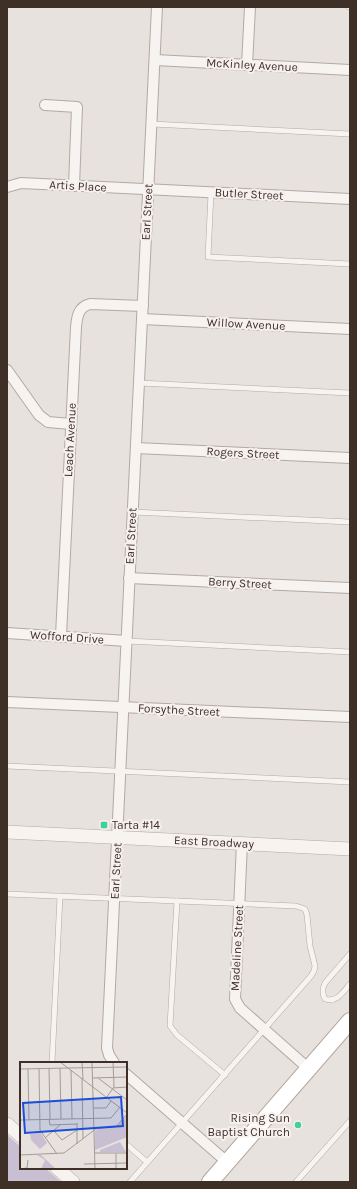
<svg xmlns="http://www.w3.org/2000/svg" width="357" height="1189" font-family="Karla,sans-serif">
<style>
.green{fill:#c8bfd2}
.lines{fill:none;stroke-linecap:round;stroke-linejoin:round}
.service-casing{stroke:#b2a9a3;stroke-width:6}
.minor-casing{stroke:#b2a9a3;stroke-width:12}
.tertiary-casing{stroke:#b2a9a3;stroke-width:14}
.primary-casing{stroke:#b4a59d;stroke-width:18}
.service{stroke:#f6f3f1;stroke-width:5}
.minor{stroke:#f6f3f1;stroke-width:10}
.tertiary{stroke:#f6f3f1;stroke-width:13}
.primary{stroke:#fff;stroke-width:16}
.poi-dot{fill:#3fd196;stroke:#f6f0ee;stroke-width:1.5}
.labels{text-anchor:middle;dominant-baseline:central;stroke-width:4;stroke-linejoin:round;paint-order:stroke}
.street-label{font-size:12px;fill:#3f3027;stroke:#f6f0ee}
.poi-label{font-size:12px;fill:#3f3027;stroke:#f6f0ee;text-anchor:start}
.inset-road{fill:none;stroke:#a49b95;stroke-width:1}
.view{fill:#1d4ed8;fill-opacity:0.15;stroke:#1d4ed8;stroke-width:2}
.inset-edge{fill:none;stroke:#3f3027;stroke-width:2}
</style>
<rect width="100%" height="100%" fill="#e8e2de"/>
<polygon class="green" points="7,1135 21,1147 21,1168 45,1168 61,1182 7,1182"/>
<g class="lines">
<defs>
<g id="service">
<polyline points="349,7 350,7"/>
<polyline points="152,124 350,134"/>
<polyline points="211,193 208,257 350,264"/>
<polyline points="139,383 350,393"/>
<polyline points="133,512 350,522"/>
<polyline points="127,641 350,652"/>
<polyline points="7,766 350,782"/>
<polyline points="7,894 296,906 305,909 307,915 310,946 315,966 314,971 311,976 130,1182"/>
<polyline points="177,901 170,1026 177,1035 225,1075"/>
<path d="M350,954L325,983C322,989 322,993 325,999C337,1003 343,992 350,984"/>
<polyline points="52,1063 60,896"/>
<polyline points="126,1144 147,1162"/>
<polyline points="296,1182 350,1121"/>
</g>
<g id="minor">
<polyline points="155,60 350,70"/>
<polyline points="247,65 250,7"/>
<polyline points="45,105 77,107 74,186"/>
<polyline points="7,187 21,183 350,199"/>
<polyline points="142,319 350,329"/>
<polyline points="7,370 39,415 48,422 71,424"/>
<polyline points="136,448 350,458"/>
<polyline points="129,578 350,588"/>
<polyline points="7,633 127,641"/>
<path d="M61,636L76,327C77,317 78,307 90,304L143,306"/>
<polyline points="7,702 350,717"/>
<polyline points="242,843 235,999 240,1008 309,1069"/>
<polyline points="114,1063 109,1055 107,1048 157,7"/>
<polyline points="126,1074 227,1162"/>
</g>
<g id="tertiary">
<polyline points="7,832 350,849"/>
<polyline points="7,1124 21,1136"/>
<polyline points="57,1168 73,1182"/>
</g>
<polyline id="primary" points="210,1182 350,1021"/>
</defs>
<use href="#service" class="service-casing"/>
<use href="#minor" class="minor-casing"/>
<use href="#tertiary" class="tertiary-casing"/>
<use href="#primary" class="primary-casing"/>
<use href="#service" class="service"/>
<use href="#minor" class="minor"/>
<use href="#tertiary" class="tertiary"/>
<use href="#primary" class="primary"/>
</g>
<g class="poi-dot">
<rect x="100" y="821" width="8" height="8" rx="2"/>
<circle cx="298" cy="1125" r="4"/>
</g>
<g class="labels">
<g class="street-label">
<text transform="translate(252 65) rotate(3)">McKinley Avenue</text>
<text transform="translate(78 186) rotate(3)">Artis Place</text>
<text transform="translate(249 194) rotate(3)">Butler Street</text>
<text transform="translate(147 212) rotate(-87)">Earl Street</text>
<text transform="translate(246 324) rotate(3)">Willow Avenue</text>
<text transform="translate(70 440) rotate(-87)">Leach Avenue</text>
<text transform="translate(243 453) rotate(3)">Rogers Street</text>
<text transform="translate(131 536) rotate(-87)">Earl Street</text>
<text transform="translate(240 583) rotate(3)">Berry Street</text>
<text transform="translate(67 637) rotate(4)">Wofford Drive</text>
<text transform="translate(179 710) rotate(3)">Forsythe Street</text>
<text transform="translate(214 842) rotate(3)">East Broadway</text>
<text transform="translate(116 871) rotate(-87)">Earl Street</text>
<text transform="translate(237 948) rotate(-87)">Madeline Street</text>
</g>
<g class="poi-label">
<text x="112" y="825">Tarta #14</text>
<text x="290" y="1118" text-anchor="end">Rising Sun<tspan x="290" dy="14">Baptist Church</tspan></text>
</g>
</g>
<g transform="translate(20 1062)">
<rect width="107" height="107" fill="#e8e2de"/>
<path d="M107,53V75L75,88V69L78,66H97ZM21,71L27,81L20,87L11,78L10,72ZM100,80L106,90H80V88ZM17,93H21L36,107H21L25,98Z" fill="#c8bfd2"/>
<path class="inset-road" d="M40,0L107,51M62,0L63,17M72,0L75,107M29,6L30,57M40,6L41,57M48,6L107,5M0,7L48,6M8,7L9,58M19,7L20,68L37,92M51,8L52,57M62,16L63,77M72,16L107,15M78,16L107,38M93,26L107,25M86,36L94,25L93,0M73,46H86L91,39M29,57L30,63L57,62M0,58L91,56L100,45M57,61V82M75,66L96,65L107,52M34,69L42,78L57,68M25,76L40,63M74,91H107M0,93L44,91L77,66M64,102L107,101M0,107L7,106L8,98M96,107V91"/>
<path class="view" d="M101,35L103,64L5,71L3,41Z"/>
<rect width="107" height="107" class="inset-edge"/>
</g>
<rect width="357" height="1189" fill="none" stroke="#3f3027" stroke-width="16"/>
</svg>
